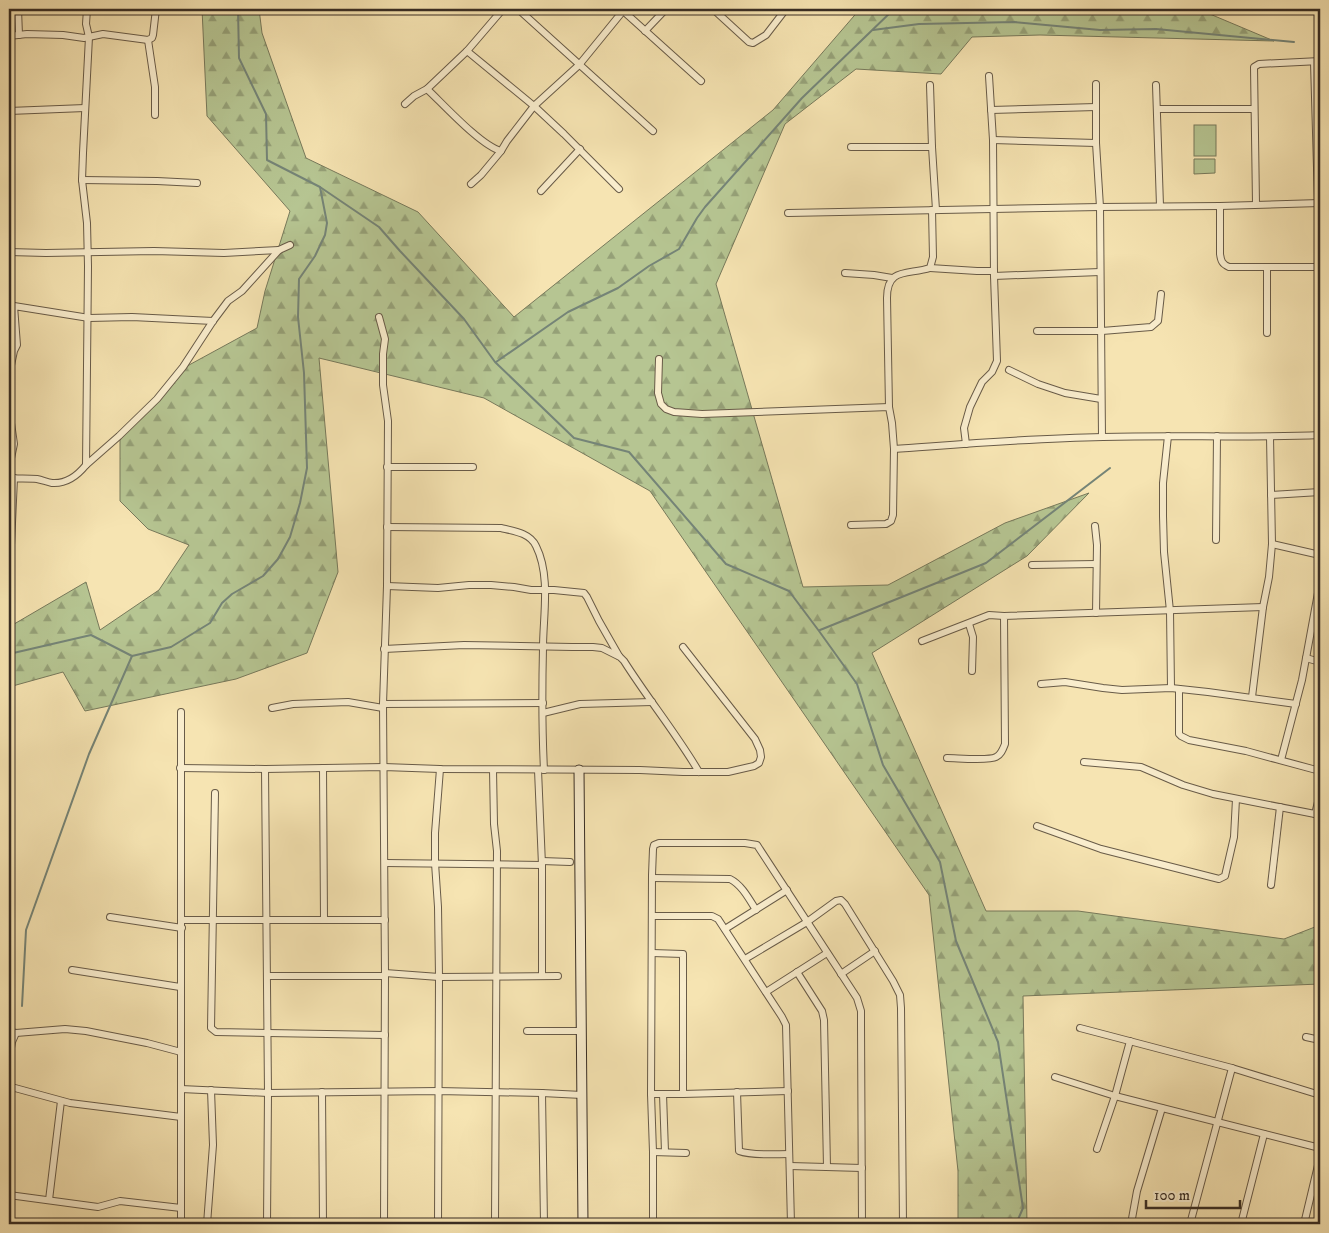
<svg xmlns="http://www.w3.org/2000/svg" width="1329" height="1233" font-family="'IM FELL DW Pica',serif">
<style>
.grass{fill:#b6c592;stroke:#77795b}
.forest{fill:url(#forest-firs);stroke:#77795b}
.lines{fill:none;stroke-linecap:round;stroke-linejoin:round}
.stream{stroke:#758477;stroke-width:2}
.street-casing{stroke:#685b48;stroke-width:8}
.secondary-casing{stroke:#382d24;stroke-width:11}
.street{stroke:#f9edcd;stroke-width:6}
.secondary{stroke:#f9edcd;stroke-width:9}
</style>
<defs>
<pattern id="forest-firs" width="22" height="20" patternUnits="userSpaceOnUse" patternTransform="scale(1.25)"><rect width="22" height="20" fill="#b6c592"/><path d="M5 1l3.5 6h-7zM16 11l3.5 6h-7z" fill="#95a077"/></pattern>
</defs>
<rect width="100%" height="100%" fill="#f6e4b2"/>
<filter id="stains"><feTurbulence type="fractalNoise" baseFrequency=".004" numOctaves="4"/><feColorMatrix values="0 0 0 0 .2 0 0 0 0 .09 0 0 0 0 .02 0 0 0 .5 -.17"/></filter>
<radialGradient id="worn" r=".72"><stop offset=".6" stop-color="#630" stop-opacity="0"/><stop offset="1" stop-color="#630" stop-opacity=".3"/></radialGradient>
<g class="grass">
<rect x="1194" y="125" width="22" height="31"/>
<polygon points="1194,159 1215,159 1215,173 1194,174"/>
</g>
<polygon class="forest" points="202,9 259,9 262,33 306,158 418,212 514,317 773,110 860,9 1198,9 1274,41 1040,35 972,37 941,74 856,69 785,124 716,284 803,587 888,585 1005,523 1089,493 1027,556 872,653 986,911 1078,911 1284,939 1320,925 1320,984 1023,996 1027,1224 958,1224 958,1171 929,895 650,491 484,398 319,358 338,572 307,653 236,679 85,711 63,672 9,687 9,627 86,582 100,630 159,590 189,545 148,529 120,501 120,436 189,365 257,328 265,291 290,211 207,116"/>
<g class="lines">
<g class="stream">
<polyline points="238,9 239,58 266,114 267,160 320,187 379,227 400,251 464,319 495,362 574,438 629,452 726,564 789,591 819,631 857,684 883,765 940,862 956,941 998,1042 1023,1208 1016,1224"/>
<polyline points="873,30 919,24 1014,22 1100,30 1156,29 1294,42"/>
<polyline points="496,362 568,312 618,288 649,266 679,249 697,218 705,207 802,98 894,9"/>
<polyline points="820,630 986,563 1110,468"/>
<polyline points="9,654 91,635 132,656 171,647 210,623 222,603 232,594 263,576 278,559 290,537 300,503 307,468 304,373 298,317 299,279 315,256 325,235 327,223 320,187"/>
<polyline points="22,1006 26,930 89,754 132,656"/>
</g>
<defs>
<g id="street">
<polyline points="18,9 19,35"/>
<polyline points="518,9 653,131"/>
<polyline points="621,9 701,81"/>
<polyline points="713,9 749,42 753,43 766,35 786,9"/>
<polyline points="645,31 666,9"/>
<polyline points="9,36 27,34 63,35 84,38 103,34 148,40 152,38 153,35 156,9"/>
<polyline points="148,40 155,87 155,115"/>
<polyline points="467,51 534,106 564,134 619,189"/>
<polyline points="1314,62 1318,203"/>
<polyline points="1096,84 1096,143 1100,207 1102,437"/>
<polyline points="930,85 932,147"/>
<polyline points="1156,85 1160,206"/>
<path d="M427,89C443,104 481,146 501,151L507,141L534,106L579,65L623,11"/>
<polyline points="405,104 414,96 427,89 467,51 503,9"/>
<polyline points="1157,109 1254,109"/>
<polyline points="991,110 1096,107"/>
<polyline points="9,111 85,108"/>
<polyline points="993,140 1096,143"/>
<polyline points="851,147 932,147 936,210"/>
<polyline points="82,180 157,181 197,183"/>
<polyline points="471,184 481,175 501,151"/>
<polyline points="541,191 580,149"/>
<polyline points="1256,204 1254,67 1259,64 1320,61"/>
<path d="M1220,206V254C1221,261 1222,264 1229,267H1320"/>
<polyline points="788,213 1100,207 1220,206 1320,203"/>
<polyline points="9,252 46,253 154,251 224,253 279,250"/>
<polyline points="1267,267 1267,333"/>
<polyline points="930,268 977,271 994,271"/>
<polyline points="845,273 874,275 892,278"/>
<polyline points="994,276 1100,272"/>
<polyline points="379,317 385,339 383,354 383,385 388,421 387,586 383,704 385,973 384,1224"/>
<polyline points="1037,331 1102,331 1151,327 1158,321 1161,294"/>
<polyline points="659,359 658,393 661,404 666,409 674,412 702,414 889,407 892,423 894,449 893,515 891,521 886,524 851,525"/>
<polyline points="1009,370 1038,384 1065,393 1101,399"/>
<path d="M889,407L887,298C887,267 908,275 930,268L933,257L932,210"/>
<polyline points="1168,436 1163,483 1163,516 1164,552 1170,611 1171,688"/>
<polyline points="966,444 964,428 970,407 982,382 992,372 997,361 994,276 993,140 989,76"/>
<path d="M894,449C964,444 1034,438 1103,437C1176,435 1248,438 1320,435"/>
<polyline points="86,465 119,436 157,399 183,367 213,321 228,301 242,291 279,250 290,245"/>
<polyline points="387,467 473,467"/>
<path d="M9,478C18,479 27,478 37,479C42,480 47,482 52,483C66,484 78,475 86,465L88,266L87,223L82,180L83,153L89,37L86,24L87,9"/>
<polyline points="10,478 9,468 14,444 10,416 9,375 14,351 17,345 14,306 89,318 132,317 213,321"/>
<polyline points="1271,495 1320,492"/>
<polyline points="1095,526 1097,545 1096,613"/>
<path d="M387,527L501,528C514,531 530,533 536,546C551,576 543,616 543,648C542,689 542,730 544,770"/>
<polyline points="1216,540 1217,436"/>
<polyline points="1272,544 1320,555"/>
<polyline points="9,549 11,545 14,478"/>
<polyline points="1032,565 1096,564"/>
<polyline points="387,586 438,588 469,585 491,585 514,587 531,590 554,590 584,593 587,597 599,621 619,656"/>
<polyline points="969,624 973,637 972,671"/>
<polyline points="922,641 989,615 1004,616"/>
<path d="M384,649L464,645L572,647H593L602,648L620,657L624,661C648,699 676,733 699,772"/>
<polyline points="1306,658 1320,662"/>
<polyline points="1041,684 1065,682 1103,688 1122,690 1171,688 1208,692 1296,704"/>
<polyline points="1179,689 1179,734 1181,736 1189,740 1246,751 1320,771"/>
<polyline points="1252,697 1263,607 1269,577 1272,544 1270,437"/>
<polyline points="383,704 543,703"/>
<polyline points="272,708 293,704 348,702 383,708"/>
<polyline points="181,712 181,1224"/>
<polyline points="543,713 580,704 652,702"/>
<path d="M947,758C957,758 989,761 996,757C1001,755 1003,749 1005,744L1004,616L1263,607"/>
<polyline points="1281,760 1302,680 1320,582"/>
<polyline points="1084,762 1141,767 1183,785 1213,794 1320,815"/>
<polyline points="180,768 265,769 384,767 440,769 640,770 683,772 728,772 754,766 759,763 761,757 760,750 755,739 683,647"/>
<polyline points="323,768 324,920"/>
<polyline points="265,769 268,1093 267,1224"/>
<polyline points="493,770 494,824 497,851 495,1224"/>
<polyline points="538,770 542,865 542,976"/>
<polyline points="215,793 211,1028 216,1032 385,1035"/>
<polyline points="1315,814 1320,794"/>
<polyline points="1037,826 1101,849 1219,879 1225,876 1234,837 1236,799"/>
<polyline points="542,861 570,862"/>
<polyline points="385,863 542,865"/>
<polyline points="1320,873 1320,869"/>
<path d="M652,878L730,879C742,885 749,899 756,910"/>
<polyline points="1271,885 1280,807"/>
<polyline points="653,916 712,916 718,919 782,1017 786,1025 791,1224"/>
<polyline points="110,917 182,928"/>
<polyline points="181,920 385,920"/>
<polyline points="725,929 787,890"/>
<polyline points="652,953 683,954 683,1094 788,1091"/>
<polyline points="745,959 807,922 836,901 841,900 845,904 893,981 900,995 901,1008 903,1224"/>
<polyline points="72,970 180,987"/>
<polyline points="797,972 822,1011 824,1020 827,1167"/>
<polyline points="385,973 439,977 558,976"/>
<polyline points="841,974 875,951"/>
<polyline points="267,976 385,976"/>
<polyline points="766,992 827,953"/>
<polyline points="1080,1028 1232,1068 1320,1095"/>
<polyline points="527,1031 581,1031"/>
<polyline points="9,1032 16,1033 65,1029 86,1031 147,1043 181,1052"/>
<polyline points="1306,1037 1320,1040"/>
<polyline points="9,1059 12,1042 16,1033"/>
<polyline points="1055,1077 1115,1096 1320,1148"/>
<polyline points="181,1089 268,1093 438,1091 542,1093 582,1095"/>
<polyline points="9,1090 15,1088 70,1103 181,1117"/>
<polyline points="322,1092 323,1224"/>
<path d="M737,1092L739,1151C752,1156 775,1154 789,1154"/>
<polyline points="542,1093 544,1224"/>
<polyline points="651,1094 683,1094"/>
<polyline points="663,1094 665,1152"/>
<polyline points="1097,1149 1115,1096 1130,1041"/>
<polyline points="653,1152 686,1153"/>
<polyline points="790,1166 862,1168"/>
<polyline points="9,1195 98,1207 120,1201 181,1208"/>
<polyline points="49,1200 61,1101"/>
<polyline points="207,1224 213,1145 211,1090"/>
<polyline points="438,1224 439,977 438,907 435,863 435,833 440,769"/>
<polyline points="653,1224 653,1152 651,1094 652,875 653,849 654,845 659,843 745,843 757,845 857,998 861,1011 861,1025 862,1224"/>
<polyline points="1131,1224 1137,1191 1162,1108"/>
<polyline points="1190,1224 1232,1068"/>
<polyline points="1241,1224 1264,1134"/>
<polyline points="1304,1224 1320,1157"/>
</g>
<polyline id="secondary" points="579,770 583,1224"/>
</defs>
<use href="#street" class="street-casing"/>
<use href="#secondary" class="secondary-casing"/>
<use href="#street" class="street"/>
<use href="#secondary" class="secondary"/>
</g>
<rect width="1329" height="1233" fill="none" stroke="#f6e4b2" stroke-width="30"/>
<rect x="10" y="10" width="1309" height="1213" fill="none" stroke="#382d24" stroke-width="2.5"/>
<rect x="15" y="15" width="1299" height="1203" fill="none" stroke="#382d24"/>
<path d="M1146 1200v8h94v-8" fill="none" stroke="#382d24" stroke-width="2.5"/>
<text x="1154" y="1200" font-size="15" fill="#382d24" stroke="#f9edcd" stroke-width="4" paint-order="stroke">100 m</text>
<rect width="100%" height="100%" filter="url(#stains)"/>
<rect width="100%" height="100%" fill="url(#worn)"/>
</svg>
